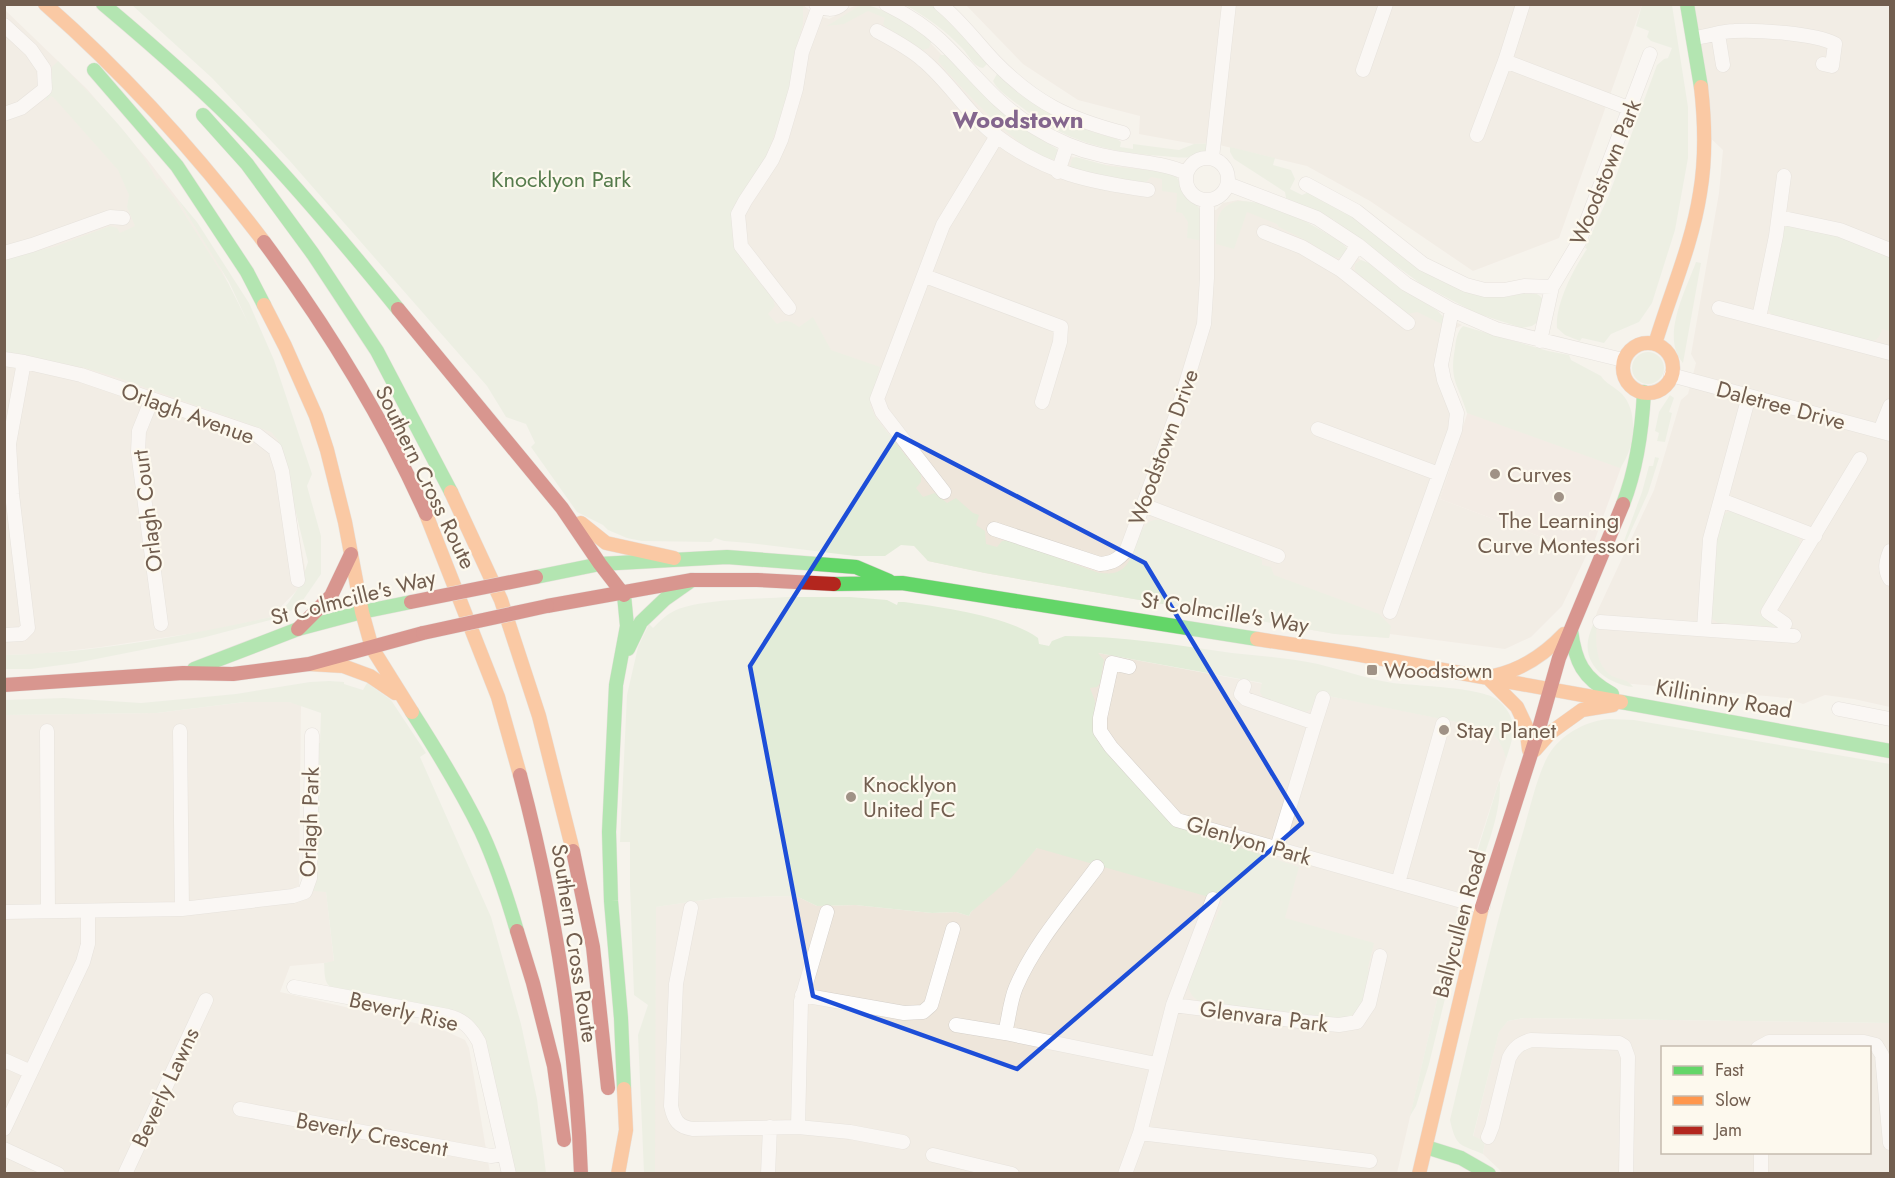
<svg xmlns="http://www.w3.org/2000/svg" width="1895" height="1178" viewBox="0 0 1895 1178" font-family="Jost,sans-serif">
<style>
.residential{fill:#eee6db;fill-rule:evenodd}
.commercial{fill:#f0e4db}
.green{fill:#e2ecd8}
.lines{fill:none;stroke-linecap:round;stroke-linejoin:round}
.street-casing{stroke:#d5d0ca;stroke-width:15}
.fast-casing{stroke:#d6d0ca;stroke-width:15}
.slow-casing{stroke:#d6d0ca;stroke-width:15}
.jam-casing{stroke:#d6d0ca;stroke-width:15}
.street{stroke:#fefdfc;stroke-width:14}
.fast{stroke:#63d668;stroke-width:14}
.slow{stroke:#ff974d;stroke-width:14}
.jam{stroke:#b3261e;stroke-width:14}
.jam-bridge-casing{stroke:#d6d0ca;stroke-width:15;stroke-linecap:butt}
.jam-bridge{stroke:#b3261e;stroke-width:14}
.marked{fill:none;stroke:#1d4ed8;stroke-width:4.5;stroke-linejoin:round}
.poi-dot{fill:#a09286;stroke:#fdf9ee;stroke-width:2}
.labels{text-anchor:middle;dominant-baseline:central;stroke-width:4.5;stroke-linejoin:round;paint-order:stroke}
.street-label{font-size:22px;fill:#725e4f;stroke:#fdf9ee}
.park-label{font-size:22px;fill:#557b4b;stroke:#fdf9ee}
.poi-label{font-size:22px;fill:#725e4f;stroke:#fdf9ee;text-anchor:start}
.neighbourhood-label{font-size:24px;font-weight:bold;fill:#84668d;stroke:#fdf9ee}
</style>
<rect width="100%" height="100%" fill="#f6f3ec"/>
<path class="residential" d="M861 4 870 6 925 37 968 83 1007 118 1053 148 1073 157 1100 164 1165 172 1195 207 1206 211 1216 210 1223 203 1238 200 1264 205 1339 243 1391 284 1437 313 1462 325 1455 329 1447 364 1461 432 1440 499 1587 554 1562 606 1531 637 1505 649 1390 634 1389 638 1335 634 985 573 928 561 713 271 803 5 816 15 829 19 852 7Z
M966 5H1642L1559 238 1473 271 1370 201 1307 166 1211 143 1194 144 1139 134 1140 116 1078 100 1023 64Z
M1687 5H1890V707L1854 699 1825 695 1803 704 1787 698 1622 683 1612 678 1597 661 1594 623 1597 612 1654 490 1681 400 1688 394 1696 363 1691 354 1692 349 1719 193 1723 150 1705 133Z
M4 9 87 89 147 159 177 198 218 263 251 329 282 436 307 580 271 617 214 630 101 647 40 654 5 655Z
M1098 653 1371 704 1486 728 1492 731 1505 751 1506 759 1456 914 1449 967 1441 983 1397 1173 655 1174V907L717 898 796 896 817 906 855 905 932 913 956 912 969 916 971 912 1037 848Z
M245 702H289L301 704 299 888 326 891 334 962 290 966 280 992 441 1029 465 1040 469 1048 490 1173H5L4 715 157 713Z
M1524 1018 1890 1023V1173H1503L1483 1154 1485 1141 1473 1137 1499 1031 1508 1021ZM1662 1048H1870V1152H1662Z"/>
<path class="commercial" d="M1469 408 1623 462 1594 542 1587 554 1440 499Z"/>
<path class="green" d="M132 5H803V24L794 56 789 98 763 164 738 199 732 215V232L743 262 773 299 775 306 768 314 777 324C786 319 790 320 799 327L813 317 831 350 880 367 870 405 876 418 921 475V482L916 488 923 497 935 493 947 503 956 498 973 513 979 515 976 525 985 531 986 544 997 547 1002 541 1009 540 1099 573C1103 573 1109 574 1113 573 1144 567 1129 513 1165 520L1257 555 1262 560V565L1271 567 1274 575 1379 614 1391 626 1389 638 1335 634 985 573 928 561 914 546 901 545 885 556H855L749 543 724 541 715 538 711 542 642 541 627 538 608 530 603 525 577 512 531 447 535 443 526 424 506 417 487 386 289 160 212 78Z
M866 5C889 10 911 25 930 40L931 42 929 48 923 50 886 27 883 24 885 18 868 11 844 24 827 26 859 6Z
M905 5H931L954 21 988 63 983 68C974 67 969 56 963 49 946 31 927 17 905 5Z
M1642 5H1672L1688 107V158L1675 230 1652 303 1639 322 1611 334 1604 343 1582 338 1580 341 1565 335 1557 328C1555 304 1574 268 1587 249L1585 248 1609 195 1657 65 1664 59 1668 58 1672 48 1651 41 1647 37 1649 31 1636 26Z
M940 55H947L1002 111 1026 130 1057 149 1059 154 1057 159C1033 168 954 80 938 61Z
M58 61C93 98 134 134 157 180L159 178 175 199 228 283 249 325 229 282 177 198 197 222 249 303 274 360 312 474 307 486 321 536V574L299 606 278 618 202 638 76 663 31 669H5V655C94 653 184 636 271 617L279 614 289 602 300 585 308 562 278 440 271 432 113 376 81 367 5 353V258L54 247 110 226 117 228 120 233 135 226 127 207 129 195 118 170 54 98 51 96 47 101 46 99 52 83V67Z
M997 74H1000C1041 106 1065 126 1117 139L1121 142 1120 147 1133 149V144L1179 150 1194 144 1211 143C1202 163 1180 157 1162 156 1106 152 1064 141 1020 106 1011 99 998 91 993 81Z
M1230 147 1275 158 1273 165 1291 170 1295 179 1290 189 1302 195 1311 191 1484 296C1491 296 1498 297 1505 297 1518 296 1533 286 1543 299L1538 322 1532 326 1522 328 1476 313 1421 284 1334 220 1286 198 1285 192 1234 159 1230 152Z
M1076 157 1109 166 1165 172 1176 176 1185 192 1200 209 1202 215 1203 241 1187 238 1188 222 1182 213 1176 212 1177 193 1162 191V179L1151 177 1145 183 1125 182 1074 171 1070 167 1072 159Z
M1238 201C1273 200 1311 224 1341 242L1347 248 1348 251 1343 258 1332 257 1309 242 1279 227 1277 224 1247 212 1234 249 1216 244C1217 224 1214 207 1238 201Z
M1789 225 1821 230 1890 255V331L1882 329C1879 338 1877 342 1867 341L1771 314 1767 307 1781 229Z
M1361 260 1369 263 1393 283 1438 311 1444 318 1446 326 1417 312 1408 314 1355 271V264Z
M1696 262 1701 263 1683 363C1660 337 1686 290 1696 262Z
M1463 326 1548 351 1569 355 1571 360 1601 376C1605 383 1615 387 1622 394 1639 412 1635 449 1620 468L1467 413C1458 384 1449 380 1455 348 1456 340 1457 332 1463 326Z
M1632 368a16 16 0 1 1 32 0a16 16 0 1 1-32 0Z
M1670 395 1674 398 1669 412 1672 413 1665 442 1657 441 1659 433 1655 431 1659 412Z
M1655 457 1659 458 1648 493 1626 542 1624 541 1642 492 1649 466H1653Z
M1731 511 1784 529 1799 539 1800 546 1759 613 1779 627 1718 623 1709 617 1711 567 1721 519 1726 513Z
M788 597H850L887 600 897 605 898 602H904C940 607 1009 616 1038 638L1039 644 1049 646 1052 641 1065 636C1120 636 1177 645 1232 653 1261 656 1290 658 1318 664 1343 670 1367 679 1393 683 1415 686 1485 687 1499 701 1519 719 1514 736 1506 759 1504 748 1496 734 1486 728L1318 694 1312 709 1305 712 1264 699 1260 692 1262 683 1098 653 1104 660 1100 683 1097 687 1090 688 1095 701 1094 720 1179 828 1299 867 1285 918 1374 943 1368 968 1370 974 1363 1007 1351 1016 1342 1018 1312 1016 1201 1002C1192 998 1189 992 1188 983L1223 901 1037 848 1011 878 971 912 969 916 956 912 932 913 855 905 817 906 796 896 717 898 656 907 655 1173H644L638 1035 648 1005 634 995 630 886V842H620L627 695 638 647 649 624 653 628C660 621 667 614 676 610 701 599 759 599 788 597Z
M1598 613C1596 633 1592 663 1612 676 1620 680 1628 679 1633 687 1608 684 1581 665 1589 636 1591 628 1595 621 1598 613Z
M329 681 344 682V684L363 690 367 683 391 700 426 753 420 757 491 917 521 1024 537 1099 546 1173H515L483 1039C477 1023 468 1016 453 1010L334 989C323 984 325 974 324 963L334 961 326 892 314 891 317 743H320L321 713 289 702H245L157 713 5 715 4 700 64 698 141 703 236 694 310 682Z
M1610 719 1634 720 1890 764V1023L1524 1018 1508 1021 1499 1032 1473 1136 1485 1141 1483 1154C1459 1144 1456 1147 1450 1120 1473 1024 1494 927 1523 832 1530 809 1538 770 1551 751 1564 733 1588 720 1610 719Z
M1499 781 1500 782C1501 816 1485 851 1475 883L1466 888Z
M1456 914 1462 917 1461 924 1463 925 1429 1064 1416 1106 1410 1116 1441 983 1449 967Z"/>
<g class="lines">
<defs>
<path id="street" d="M816 4C824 10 834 11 842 4
M886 4C906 14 924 25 940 40 971 69 996 105 1034 127 1055 140 1077 150 1101 155 1130 162 1159 161 1186 173
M940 4C961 21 977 43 995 62 1035 103 1069 119 1123 133
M4 25 31 50 44 69 45 89 21 108 4 114
M877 31C892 39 911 49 924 61 951 84 969 116 998 137 1046 173 1090 182 1148 190
M1718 34 1723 65
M1693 38C1707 37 1721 31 1734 31 1759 30 1814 33 1835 44L1832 66 1823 64
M1505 61 1631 109
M1363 70 1386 4
M1477 135 1505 61 1523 4
M1186 179a21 21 0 1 1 42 0a21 21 0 1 1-42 0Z
M1212 158 1229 4
M1058 172 1067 145
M1228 184 1317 218 1358 245 1406 284 1452 310 1496 329 1623 360
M1306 184 1356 211 1423 264 1466 285 1485 290H1504L1524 286 1552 287
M1779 217 1840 230 1890 250
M1264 232 1302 247 1341 270 1408 323
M4 253 32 245 110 217 123 218
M1341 270 1358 245
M925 276 1061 327 1060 342 1042 402
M789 308 741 246 738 214 745 201 772 160 781 140 796 89 802 52 819 6
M1719 308 1890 353
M1759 318 1776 236 1784 176
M1540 341 1552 287 1579 242 1650 54
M4 359 24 362 81 375 257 435 275 449 282 471 298 580
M1671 375 1890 434
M152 399 139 431 138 452 161 624
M1318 429 1439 474
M1880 431 1890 406
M944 492 882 412 877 399 943 225 997 136
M1721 500 1815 536
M1143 505 1278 556
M994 529 1100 564C1113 563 1119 559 1127 549L1177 413 1204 324 1207 278V201
M1890 551C1886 561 1884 570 1890 579
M1390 612 1455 430 1457 413 1444 380 1441 365 1452 310
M1600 622 1794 636
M1785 624 1768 612 1860 459
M1704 628 1710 539 1749 396
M4 635 22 634 28 628 12 494 9 444 24 362
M1129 667 1112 663 1100 718V731L1111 747 1177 820 1483 907
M1244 686 1241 694 1246 699 1315 723 1277 848
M1839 709 1890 719
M1315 723 1323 698
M47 731 48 911
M180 731 182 909
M1398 883 1443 724
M691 908 676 984 671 1106C674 1120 678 1127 693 1129L798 1127 850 1132 903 1142
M4 912 182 909 293 896 305 892 310 878 312 735
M294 987 448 1016C464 1020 471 1028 479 1042L509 1174
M802 995 904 1013 923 1012 931 1005 953 929
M1173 1005 1307 1022 1339 1025 1357 1022 1369 1004 1380 956
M956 1025 1005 1033 1156 1064
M1005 1033C1009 1018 1010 1001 1016 987 1035 943 1068 906 1097 867
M1758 1048 1769 1042H1864L1876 1045 1882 1055 1890 1143
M4 1060 31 1072
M240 1109 491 1156 504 1154
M798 1127 801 1001 827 912
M4 1129 83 962 88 944V911
M1140 1133 1370 1161
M1488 1137 1492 1127 1509 1058C1514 1048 1519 1044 1531 1040L1619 1043 1624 1046 1628 1057 1626 1174
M4 1149 58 1174
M933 1155 1012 1174
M125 1174 206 1000
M768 1174 770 1127
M1125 1174 1140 1133 1173 1005 1213 899
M1761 1174V1152"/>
<path id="fast" d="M103 4C153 46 203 89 248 136 301 191 350 250 398 309
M1687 4 1701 87
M94 70 177 166 247 272 264 305
M203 115 247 164 313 254 377 351 451 492
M1623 504C1637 468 1642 431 1644 392
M536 577 600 564 727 557 856 567 889 581
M834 584 902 583 1257 639
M1571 630C1575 662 1583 678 1612 694
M628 649 641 622 665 599 692 580
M194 669 298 629 362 612 411 602
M1621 702 1890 751
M412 712C437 751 461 790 481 831 496 863 507 897 517 931
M624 1089 621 1018 611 901 609 832 616 685 627 626 624 595
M1426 1147 1461 1158 1489 1174"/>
<path id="slow" d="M45 4C127 76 198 155 264 242
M264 305 285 346 316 416 327 450 345 522 362 612 372 648 412 712
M1623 368a25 25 0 1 1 50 0a25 25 0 1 1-50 0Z
M1655 344C1670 294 1692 245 1700 193 1706 158 1705 122 1701 87
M451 492 501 600 539 716 573 851
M426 514 498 697 520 775
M581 523 606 543 674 558
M1257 639 1355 654 1621 702
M309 664 343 666 370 676 395 693
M1493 676C1522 670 1544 655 1564 634
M1487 677 1517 707 1526 726 1529 750
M1535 750 1550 733 1582 710 1613 705
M618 1174 626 1130 624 1089
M1419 1174 1482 907"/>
<path id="jam" d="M264 242C327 327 383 418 426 514
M398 309 562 508 600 564 624 595
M547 606 692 580H757L834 584
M298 629 331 596 351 554
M4 685 183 673 233 674 309 664 423 633
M520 775C555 907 576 1038 581 1174
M573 851 593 947 608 1088
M1482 907 1538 732 1559 658 1623 504
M517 931 533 983 554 1066 564 1140"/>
</defs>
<use href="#street" class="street-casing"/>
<use href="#fast" class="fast-casing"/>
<use href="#slow" class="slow-casing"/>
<use href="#jam" class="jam-casing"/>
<use href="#street" class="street"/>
<use href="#fast" class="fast"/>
<use href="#slow" class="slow"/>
<use href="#jam" class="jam"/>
<defs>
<path id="jam-bridge" d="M411 602 536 577
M423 633 547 606"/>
</defs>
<use href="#jam-bridge" class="jam-bridge-casing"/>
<use href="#jam-bridge" class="jam-bridge"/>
</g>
<path d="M0 0H1895V1178H0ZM897 434 1145 563 1302 823 1017 1069 813 996 750 666Z" fill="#f6f3ec" fill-opacity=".55" fill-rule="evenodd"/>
<path class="marked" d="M897 434 1145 563 1302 823 1017 1069 813 996 750 666Z"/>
<g class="poi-dot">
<circle cx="1495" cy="474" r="6"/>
<circle cx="1559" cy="497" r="6"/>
<rect x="1366" y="664" width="12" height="12" rx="3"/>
<circle cx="1444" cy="730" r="6"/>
<circle cx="851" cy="797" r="6"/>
</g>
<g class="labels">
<g class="street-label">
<text transform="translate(1605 172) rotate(-68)">Woodstown Park</text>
<text transform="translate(1781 405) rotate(15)">Daletree Drive</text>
<text transform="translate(188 413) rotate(20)">Orlagh Avenue</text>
<text transform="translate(1163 447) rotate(-70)">Woodstown Drive</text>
<text transform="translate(426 477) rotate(64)">Southern Cross Route</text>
<text transform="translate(147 511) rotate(-97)">Orlagh Court</text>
<text transform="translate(353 597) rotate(-14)">St Colmcille's Way</text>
<text transform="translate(1225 612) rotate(9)">St Colmcille's Way</text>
<text transform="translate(1724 698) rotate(10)">Killininny Road</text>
<text transform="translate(309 822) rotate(-88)">Orlagh Park</text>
<text transform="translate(1249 840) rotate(16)">Glenlyon Park</text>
<text transform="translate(1459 924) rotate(-75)">Ballycullen Road</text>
<text transform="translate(575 943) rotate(81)">Southern Cross Route</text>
<text transform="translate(404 1011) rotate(13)">Beverly Rise</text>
<text transform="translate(1264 1016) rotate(7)">Glenvara Park</text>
<text transform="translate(165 1087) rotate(-65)">Beverly Lawns</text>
<text transform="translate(372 1134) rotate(11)">Beverly Crescent</text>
</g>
<g class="park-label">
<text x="561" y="179">Knocklyon Park</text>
</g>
<g class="poi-label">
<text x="1507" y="474">Curves</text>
<text x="1559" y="520" text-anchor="middle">The Learning<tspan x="1559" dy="25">Curve Montessori</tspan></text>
<text x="1384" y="670">Woodstown</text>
<text x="1456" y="730">Stay Planet</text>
<text x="863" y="784">Knocklyon<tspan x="863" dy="25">United FC</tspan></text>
</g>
<g class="neighbourhood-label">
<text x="1018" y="119">Woodstown</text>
</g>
</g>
<rect width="1895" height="1178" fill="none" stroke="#725e4f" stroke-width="12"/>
<rect x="1661" y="1046" width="210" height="108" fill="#fdf9ee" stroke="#c5bbae" stroke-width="1.5"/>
<rect x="1673" y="1066" width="30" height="9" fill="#63d668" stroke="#c5bbae" stroke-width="1.5"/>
<text x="1715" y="1076" font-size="18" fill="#725e4f">Fast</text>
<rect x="1673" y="1096" width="30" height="9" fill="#ff974d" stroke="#c5bbae" stroke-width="1.5"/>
<text x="1715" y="1106" font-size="18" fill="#725e4f">Slow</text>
<rect x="1673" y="1126" width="30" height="9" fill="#b3261e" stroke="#c5bbae" stroke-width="1.5"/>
<text x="1715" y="1136" font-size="18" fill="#725e4f">Jam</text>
</svg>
